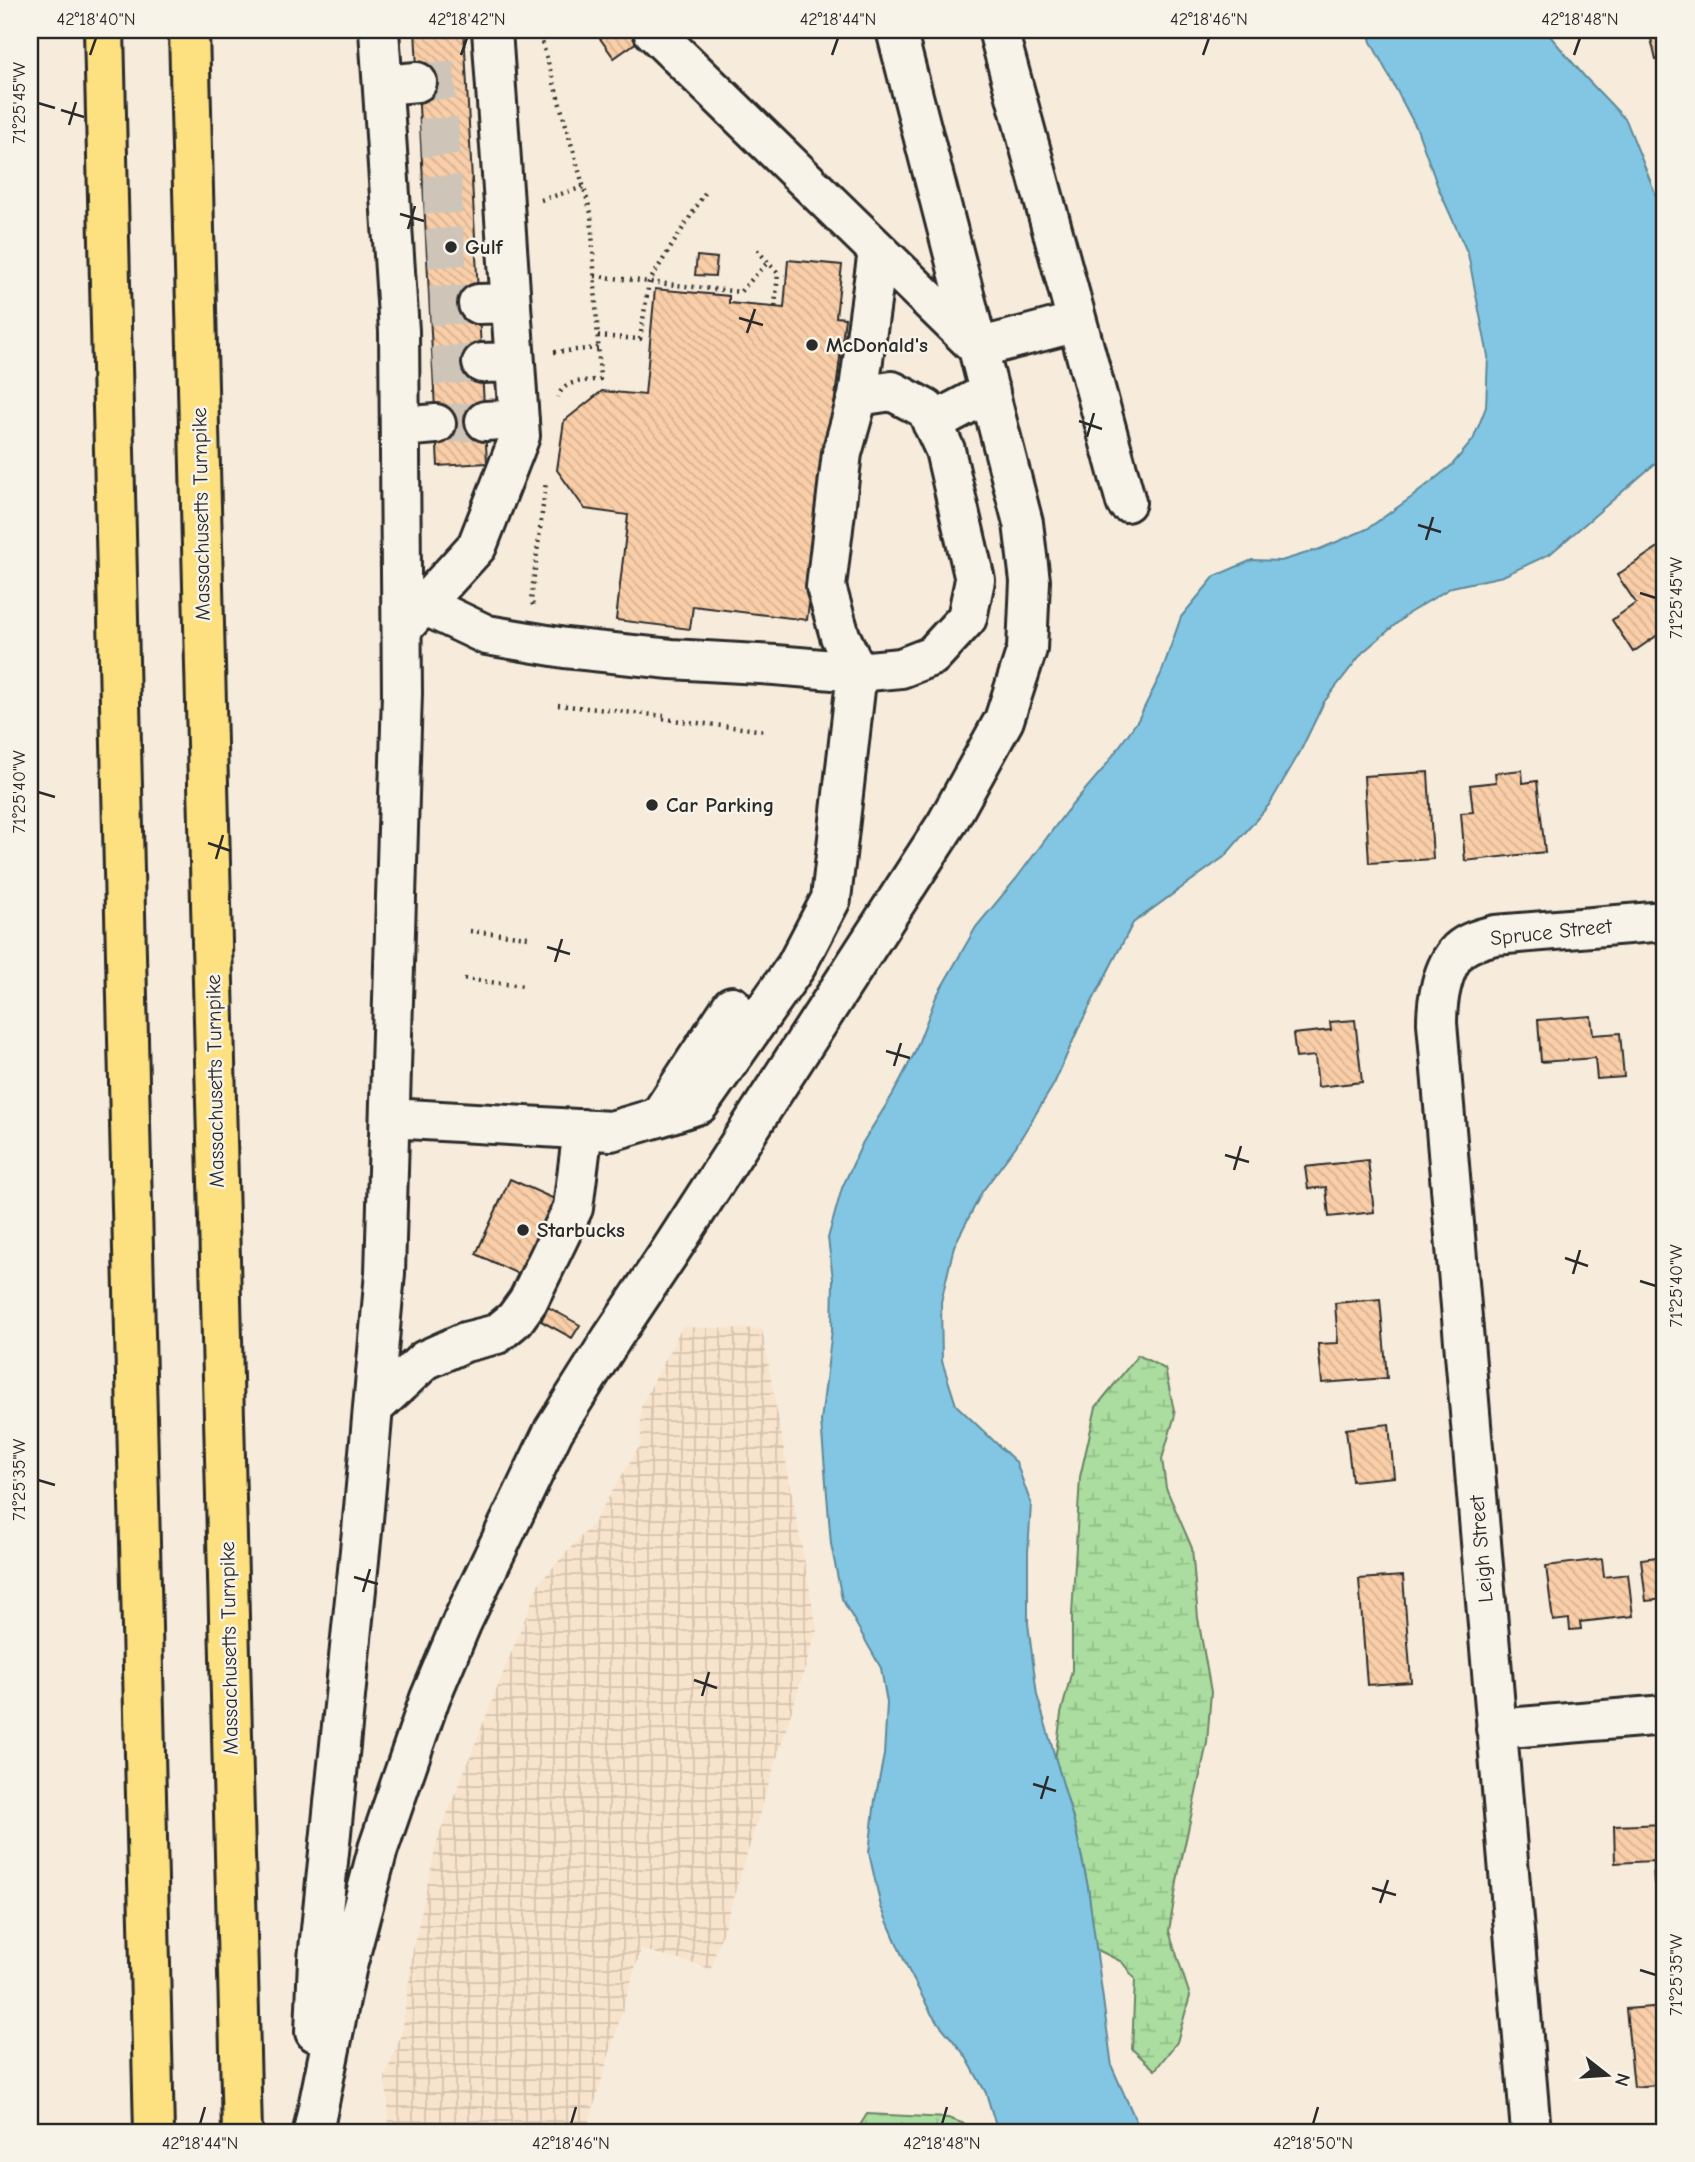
<svg xmlns="http://www.w3.org/2000/svg" width="1695" height="2162" viewBox="0 0 1695 2162" font-family="'Comic Neue',sans-serif">
<style>
.industrial{fill:url(#industrial-grid)}
.wetland{fill:url(#wetland-marsh);stroke:#6a8465;stroke-width:2}
.water{fill:#82c6e3;stroke:#5f8899;stroke-width:2}
.building{fill:url(#building-back-hatch);stroke:#2b2b2b;stroke-width:2}
.lines{fill:none;stroke-linecap:round;stroke-linejoin:round}
.minor-tunnel{stroke:#cec5b8;stroke-width:38;stroke-dasharray:38 19;stroke-linecap:butt}
.minor-casing{stroke:#2b2b2b;stroke-width:44}
.highway-casing{stroke:#2b2b2b;stroke-width:44}
.path{stroke:#2b2b2b;stroke-width:4.5;stroke-dasharray:2 5;stroke-linecap:butt}
.minor{stroke:#f7f3e8;stroke-width:38}
.highway{stroke:#fde080;stroke-width:38}
.ticks{fill:none;stroke:#2b2b2b;stroke-width:2.5}
.poi-dot{fill:#2b2b2b;stroke:#f7f3e8;stroke-width:2.5}
.labels{text-anchor:middle;dominant-baseline:central;stroke-width:5;stroke-linejoin:round;paint-order:stroke}
.poi-label{font-size:21px;font-weight:bold;fill:#2b2b2b;stroke:#f7f3e8;text-anchor:start}
.street-label{font-size:21px;fill:#2b2b2b;stroke:#f7f3e8}
.neatline{fill:none;stroke:#2b2b2b;stroke-width:2.5}
.ticks-label{font-size:18px;text-anchor:middle;fill:#2b2b2b}
</style>
<defs>
<pattern id="industrial-grid" width="8" height="8" patternUnits="userSpaceOnUse" patternTransform="scale(1.75)"><rect width="8" height="8" fill="#f8e3cc"/><path d="M0 4h8M4 0v8" fill="none" stroke="#d5c3af"/></pattern>
<pattern id="wetland-marsh" width="20" height="14" patternUnits="userSpaceOnUse" patternTransform="scale(1.75)"><rect width="20" height="14" fill="#aadd9f"/><path d="M1 5h8M5 5V1M11 12h8M15 12V8" fill="none" stroke="#92be89"/></pattern>
<pattern id="building-back-hatch" width="6" height="6" patternUnits="userSpaceOnUse" patternTransform="scale(1.75)"><rect width="6" height="6" fill="#f9cea8"/><path d="M-1 5l2 2M0 0l6 6M5-1l2 2" fill="none" stroke="#d6b191"/></pattern>
</defs>
<rect width="100%" height="100%" fill="#f7ecdb"/>
<filter id="ink" filterUnits="userSpaceOnUse"><feTurbulence type="fractalNoise" baseFrequency=".0143" numOctaves="2"/><feDisplacementMap in="SourceGraphic" scale="14" xChannelSelector="R" yChannelSelector="G"/><feConvolveMatrix kernelMatrix="1 2 1 2 8 2 1 2 1" color-interpolation-filters="sRGB"/></filter>
<g filter="url(#ink)">
<path class="industrial" d="M682 1327 762 1329 817 1630 711 1969 641 1949 586 2132 540 2123 537 2132H388L389 2114 385 2077 402 2032 413 1949 438 1837 539 1583 594 1522 641 1444V1406Z"/>
<path class="wetland" d="M1138 1355 1165 1369 1175 1415 1162 1459 1166 1488 1192 1548 1198 1618 1211 1692 1207 1743 1178 1876 1169 1931 1190 1996 1177 2042 1155 2070 1132 2049 1135 1979 1122 1962 1094 1948 1088 1887 1074 1822 1055 1761 1061 1714 1072 1670V1615L1080 1477 1096 1407Z
M867 2114 948 2118 987 2132H856Z"/>
<path class="water" d="M1368 30H1545L1584 76 1626 120 1665 218V455L1550 554 1503 576 1452 587 1409 613 1363 652 1324 702 1300 752 1269 805 1224 857 1133 923 1079 1027 1054 1084 1016 1146 982 1192 954 1246 941 1302 942 1361 956 1405 1016 1462 1031 1504 1028 1553V1623L1037 1695 1074 1822 1088 1887 1112 2067 1141 2132H998L986 2093 965 2055 932 2015 908 1969 881 1907 869 1853 875 1800 884 1755 887 1703 881 1668 842 1599 831 1544 821 1421 832 1330 833 1279 828 1238 842 1188 863 1142 893 1094 914 1054 936 997 976 927 1016 879 1066 812 1104 768 1138 720 1161 674 1181 617 1215 576 1252 560 1281 561 1320 549 1367 529 1412 497 1452 465 1473 440 1486 407 1488 356 1468 254 1438 187 1417 129 1371 42Z"/>
<path class="building" d="M415 30H464L487 463 438 466Z
M594 30H654L614 58Z
M1649 30H1665V58L1656 60Z
M697 256 717 258 715 276 695 275Z
M788 260 842 265 836 317 845 318 807 620 693 606 690 629 616 620 628 515 585 509 557 470 564 421 602 391 645 395 655 289 729 296V303L784 308Z
M1660 546 1665 554V630L1633 652 1612 620 1636 603 1617 575Z
M1522 770 1523 783 1537 781 1545 852 1465 861 1461 813 1473 812 1470 785 1496 782 1495 773Z
M1428 772 1433 859 1369 863 1364 776Z
M1665 1004V1053L1664 1054 1659 1005Z
M1591 1016 1593 1035 1620 1033 1624 1077 1597 1079 1595 1058 1541 1062 1538 1020Z
M1355 1020 1362 1082 1318 1087 1315 1056 1296 1058 1293 1034 1331 1030 1330 1022Z
M1368 1160 1374 1212 1329 1217 1326 1187 1308 1189 1305 1167Z
M510 1179 570 1206 535 1282 476 1254Z
M1380 1299 1387 1378 1322 1383 1318 1344 1338 1343 1335 1303Z
M548 1307 580 1325 572 1338 541 1321Z
M1389 1424 1394 1477 1352 1481 1346 1429Z
M1665 1556V1599L1646 1601 1641 1559Z
M1602 1559 1604 1577 1628 1574 1633 1616 1580 1622 1581 1629 1570 1630 1569 1619 1553 1621 1546 1566Z
M1403 1576 1411 1682 1367 1685 1359 1579Z
M1665 1824V1882L1654 1883 1653 1861 1615 1863 1614 1826Z
M1665 2006V2084L1634 2087 1626 2009Z
M1665 2127V2132H1625V2130Z"/>
<g class="lines">
<path class="minor-tunnel" d="M417 82 466 79
M421 138 470 135
M424 195 473 194
M427 249 476 245
M430 306 478 304
M433 366 482 363
M436 424 485 421"/>
<defs>
<path id="minor" d="M998 30 1126 502
M653 31 978 348 1077 322
M383 85 417 82
M478 304 511 303
M482 363 515 362
M858 396 878 251
M485 421 519 419
M932 423 990 392
M400 427 436 424
M424 605 487 635 565 648 671 659 775 665 857 672 901 668 932 656 967 618 975 580 945 450 926 409 892 391 858 396 842 453 826 587 840 636 857 672 831 899 796 966 699 1104 659 1117
M407 623 477 546 520 436 492 30
M390 1118 611 1131 659 1117 732 1006
M374 1407 425 1360 465 1342 497 1334 515 1319 528 1301 573 1208 583 1129
M1496 1729 1665 1715
M315 2032 318 1959 362 1531 385 1273 402 693 399 331 379 30
M313 2132 346 1970 378 1849 430 1698 462 1622 554 1430 612 1338 669 1253 947 823 1004 720 1027 649 1030 581 1023 523 896 30
M1531 2132 1437 1023C1437 1000 1442 967 1459 950 1469 941 1483 938 1495 935L1665 921"/>
<path id="highway" d="M104 30 154 2132
M189 30 242 2132"/>
</defs>
<use href="#minor" class="minor-casing"/>
<use href="#highway" class="highway-casing"/>
<path class="path" d="M536 30 541 38 591 213 600 379C584 382 564 379 558 397
M541 200 584 187
M757 250 778 273 775 307
M595 276 740 292 768 262
M598 336 640 339 649 282 705 193
M554 352 598 348
M533 605 531 600 546 482
M558 705 664 716
M663 719 767 731
M470 931 529 937
M464 979 523 986"/>
<use href="#minor" class="minor"/>
<use href="#highway" class="highway"/>
</g>
</g>
<path class="ticks" d="M90 55 96 38M461 55 467 38M832 55 838 38M1203 55 1209 38M1574 55 1580 38M38 103 55 108M61 110 84 117M69 125 76 102M400 214 424 221M408 229 415 206M739 318 763 325M747 333 755 309M1079 421 1102 429M1087 437 1094 413M1418 525 1441 532M1426 540 1433 517M1640 593 1656 598M38 792 55 797M208 843 231 851M216 859 223 835M547 947 570 954M555 962 562 939M886 1051 910 1058M894 1066 901 1043M1225 1155 1249 1162M1234 1170 1241 1146M1565 1258 1588 1266M1573 1274 1580 1250M1640 1281 1656 1286M38 1480 55 1485M354 1577 378 1584M363 1592 370 1569M694 1680 717 1688M702 1696 709 1672M1033 1784 1056 1791M1041 1799 1048 1776M1372 1888 1396 1895M1380 1903 1388 1880M1640 1970 1656 1975M200 2124 205 2107M571 2124 576 2107M942 2124 947 2107M1313 2124 1318 2107"/>
<g class="poi-dot">
<circle cx="451" cy="247" r="7"/>
<circle cx="812" cy="345" r="7"/>
<circle cx="652" cy="805" r="7"/>
<circle cx="523" cy="1230" r="7"/>
</g>
<g class="labels">
<g class="poi-label">
<text x="465" y="247">Gulf</text>
<text x="826" y="345">McDonald's</text>
<text x="666" y="805">Car Parking</text>
<text x="537" y="1230">Starbucks</text>
</g>
<g class="street-label">
<text transform="translate(201 514) rotate(-91)">Massachusetts Turnpike</text>
<text transform="translate(1551 932) rotate(-6)">Spruce Street</text>
<text transform="translate(215 1081) rotate(-91)">Massachusetts Turnpike</text>
<text transform="translate(1481 1549) rotate(-95)">Leigh Street</text>
<text transform="translate(229 1648) rotate(-91)">Massachusetts Turnpike</text>
</g>
</g>
<rect width="1695" height="2162" fill="none" stroke="#f7f3e8" stroke-width="77"/>
<g transform="translate(1607 2075) rotate(107)" stroke="#f7f3e8" stroke-width="5" paint-order="stroke">
<path d="M0-5L12 26L0 18L-12 26Z" fill="#2b2b2b"/>
<text y="-10" font-size="19" font-weight="bold" text-anchor="middle" fill="#2b2b2b">N</text>
</g>
<rect x="38" y="38" width="1618" height="2086" class="neatline"/>
<g class="ticks-label">
<text x="96" y="25">42°18'40"N</text>
<text x="467" y="25">42°18'42"N</text>
<text x="838" y="25">42°18'44"N</text>
<text x="1209" y="25">42°18'46"N</text>
<text x="1580" y="25">42°18'48"N</text>
<text transform="translate(19 103) rotate(-90)" y="6">71°25'45"W</text>
<text transform="translate(1676 598) rotate(-90)" y="6">71°25'45"W</text>
<text transform="translate(19 792) rotate(-90)" y="6">71°25'40"W</text>
<text transform="translate(1676 1286) rotate(-90)" y="6">71°25'40"W</text>
<text transform="translate(19 1480) rotate(-90)" y="6">71°25'35"W</text>
<text transform="translate(1676 1975) rotate(-90)" y="6">71°25'35"W</text>
<text x="200" y="2149">42°18'44"N</text>
<text x="571" y="2149">42°18'46"N</text>
<text x="942" y="2149">42°18'48"N</text>
<text x="1313" y="2149">42°18'50"N</text>
</g>
</svg>
